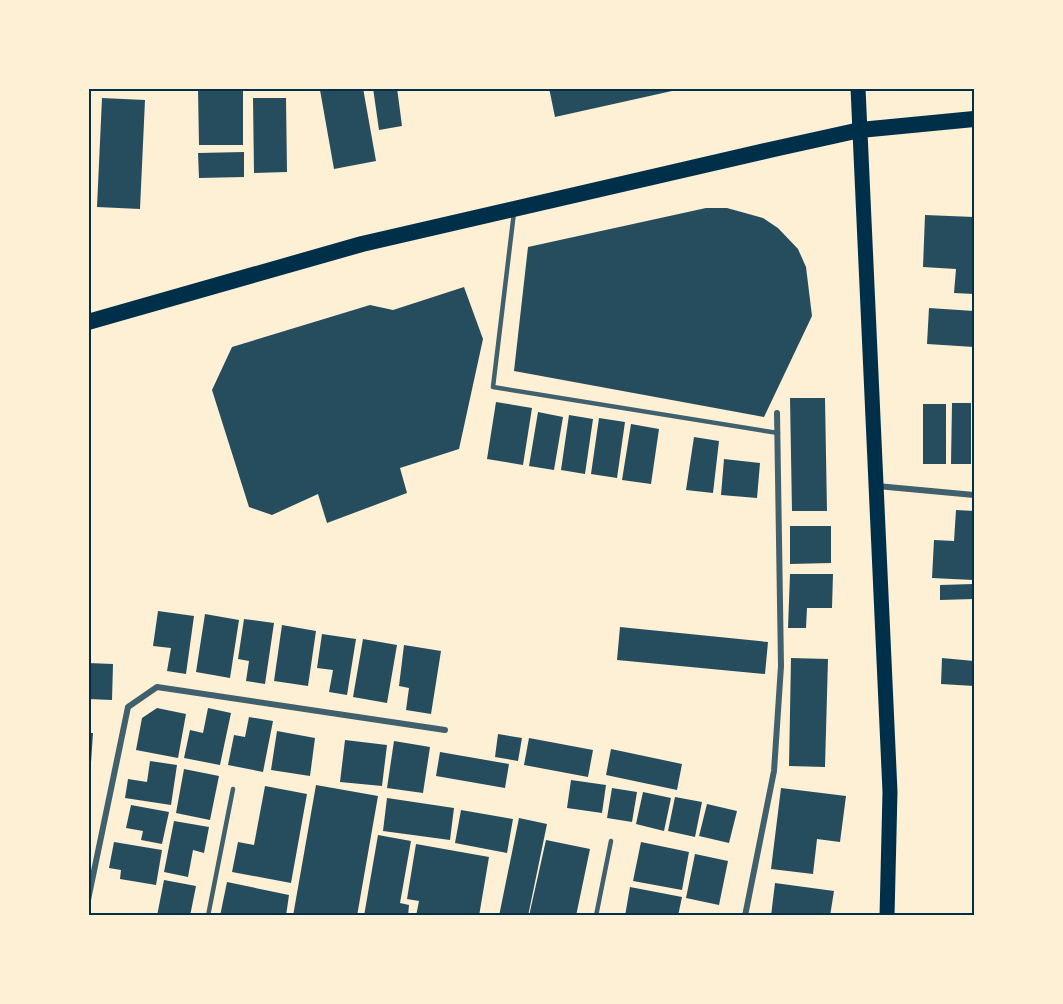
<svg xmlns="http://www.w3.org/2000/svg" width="1063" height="1004" viewBox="0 0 1063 1004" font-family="Roboto,sans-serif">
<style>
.building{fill:#264d5e}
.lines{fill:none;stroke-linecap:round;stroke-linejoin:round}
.service{stroke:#3f606c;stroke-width:4.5}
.minor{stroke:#3f606c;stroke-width:6}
.primary{stroke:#003049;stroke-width:15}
.trunk{stroke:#003049;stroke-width:16}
.neatline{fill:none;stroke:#003049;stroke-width:2}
</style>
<rect width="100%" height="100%" fill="#fdf0d5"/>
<path class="building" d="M331 88H363L376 161 334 169 320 90Z
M373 88H397L402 126 379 130Z
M549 88H681V89L555 117Z
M198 89H243V145H199Z
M102 98 145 100 140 209 97 207Z
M253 98H286L287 172 254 173Z
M244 152V177L199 178 198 153Z
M706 208H727L763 218 778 228 798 249 806 267 812 316 764 417 514 371 528 247Z
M925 215 974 217V294L954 293 956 269 923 267Z
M464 287 483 339 459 449 400 468 407 493 327 523 318 494 272 515 249 507 212 390 232 347 370 305 393 310Z
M929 308 974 311V347L927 344Z
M790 398H825L827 511H792Z
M496 402 532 408 523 465 487 459Z
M952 403H971V464H951Z
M923 404H946V464H923Z
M538 412 563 417 554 470 529 466Z
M569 415 593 419 585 474 561 470Z
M599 418 625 422 617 478 591 474Z
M631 424 659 429 651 484 622 480Z
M694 437 719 441 713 493 686 490Z
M724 459 760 463 757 498 721 495Z
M956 510 974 511 973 580 932 578 934 540 954 541Z
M790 526H831V563L790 564Z
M790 574H833L832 608H807L806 628H788Z
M974 584V599L940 600V585Z
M158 611 194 616 186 674 167 671 171 648 153 646Z
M205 614 239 620 230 678 196 672Z
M244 619 274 623 265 684 246 681 249 661 238 659Z
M282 625 316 631 308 686 274 681Z
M620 627 768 642 765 674 617 660Z
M322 634 356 639 347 695 329 692 333 670 317 668Z
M363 639 397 645 387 703 353 697Z
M404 645 441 651 431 714 406 710 409 688 399 686Z
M791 658 828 659 825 767 789 766Z
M942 658 974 661V686L941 684Z
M88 663 113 664 112 700 88 699Z
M157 708 186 714 178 758 136 750 142 718Z
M208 708 231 713 220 765 184 758 190 730 203 733Z
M249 717 273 721 263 772 228 765 234 735 245 737Z
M277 731 315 738 310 776 271 770Z
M88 733H93L90 778H88Z
M498 734 522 738 518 761 495 757Z
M529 738 593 750 588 777 524 765Z
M345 740 387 745 382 786 340 782Z
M394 741 430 747 423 793 387 788Z
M611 749 682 764 677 790 606 775Z
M440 752 509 764 505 788 436 776Z
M150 761 177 765 171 805 125 798 128 779 147 782Z
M184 769 219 776 210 820 176 813Z
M571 780 606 785 602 813 567 808Z
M316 785 378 796 357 916H293Z
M265 786 307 794 291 883 232 872 238 842 254 845Z
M612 788 637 792 632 822 607 818Z
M781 788 846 796 840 842 817 839 813 874 771 869Z
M643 792 671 798 664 831 636 824Z
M675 797 702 802 695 837 668 831Z
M387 798 454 808 450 840 383 831Z
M707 804 737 811 729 843 699 836Z
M131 805 169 812 162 844 141 840 143 831 126 828Z
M461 810 513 819 507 853 455 843Z
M519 818 547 824 528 916H499Z
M174 821 209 827 204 853 193 850 188 877 164 872Z
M378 835 411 841 400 903 409 905 408 916H364Z
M546 840 590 849 576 916H529Z
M114 842 162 850 156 885 120 879 121 870 109 868Z
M641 842 689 852 682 890 633 881Z
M416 844 489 857 479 916H416L419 901 407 899Z
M695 854 728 861 719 905 686 898Z
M164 880 196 886 190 916H157Z
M227 882 289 895 286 916H220Z
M775 883 834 891 830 916H771Z
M630 887 682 897 678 916H625Z"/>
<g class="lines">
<path class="service" d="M514 212 493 387 778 433
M208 916 233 789
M596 916 611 841"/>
<path class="minor" d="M877 486 974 495
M88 900 128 707 157 687 445 730
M745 916 774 771 781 666 777 413"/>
<path class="primary" d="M858 88 890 792 887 916"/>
<path class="trunk" d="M88 322 362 244 774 149 860 130 974 119"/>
</g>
<rect width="1063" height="1004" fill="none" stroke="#fdf0d5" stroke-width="180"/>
<rect x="90" y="90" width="883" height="824" class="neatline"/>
</svg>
